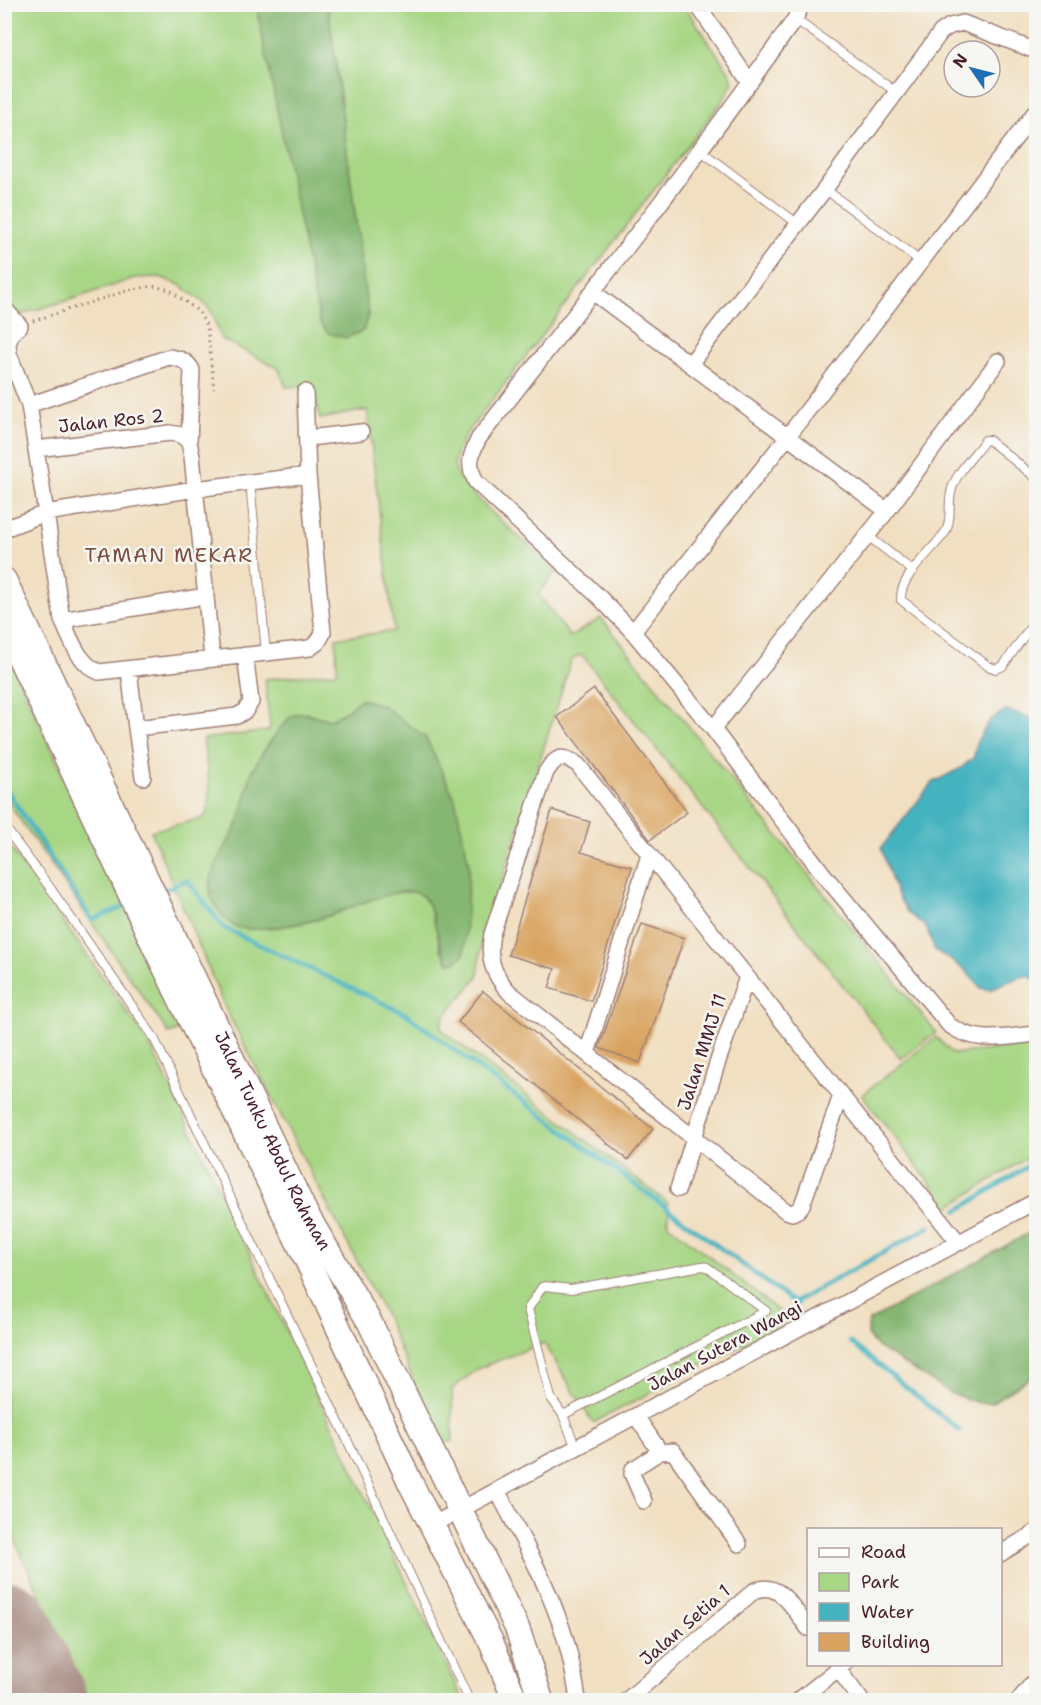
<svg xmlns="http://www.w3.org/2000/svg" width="1041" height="1705" viewBox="0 0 1041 1705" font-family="'Shantell Sans',sans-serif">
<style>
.green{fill:#a7d684;stroke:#787a58;stroke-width:1.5;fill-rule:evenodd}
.forest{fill:#85b772;stroke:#686b4e;stroke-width:1.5}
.water{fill:#44b3bf;stroke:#476975;stroke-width:1.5}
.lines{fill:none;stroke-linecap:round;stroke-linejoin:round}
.stream{stroke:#44b3bf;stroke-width:4.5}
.runway{stroke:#9e7f76;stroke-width:99}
.building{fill:#d9a35f}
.service-casing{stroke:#9e7f76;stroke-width:10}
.minor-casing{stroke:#9e7f76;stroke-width:18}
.primary-casing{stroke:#9e7f76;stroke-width:27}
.path{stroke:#9e7f76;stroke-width:3;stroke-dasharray:1.5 4.5;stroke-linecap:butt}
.service{stroke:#fff;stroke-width:8}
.minor{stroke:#fff;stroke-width:15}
.primary{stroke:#fff;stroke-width:24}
.labels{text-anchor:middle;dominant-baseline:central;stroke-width:5;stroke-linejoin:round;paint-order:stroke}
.street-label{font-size:18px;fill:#4a1f2b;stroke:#f6f6f2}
.neighbourhood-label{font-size:20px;letter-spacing:1.5px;fill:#7c4d3d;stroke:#f6f6f2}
</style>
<rect width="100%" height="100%" fill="#f6f6f2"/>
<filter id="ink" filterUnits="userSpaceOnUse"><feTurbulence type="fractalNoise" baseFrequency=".0167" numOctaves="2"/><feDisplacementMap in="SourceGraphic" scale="12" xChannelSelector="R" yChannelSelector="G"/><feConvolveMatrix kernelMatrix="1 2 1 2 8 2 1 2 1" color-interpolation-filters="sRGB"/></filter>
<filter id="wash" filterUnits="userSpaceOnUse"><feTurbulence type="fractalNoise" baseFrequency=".008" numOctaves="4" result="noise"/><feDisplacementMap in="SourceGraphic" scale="24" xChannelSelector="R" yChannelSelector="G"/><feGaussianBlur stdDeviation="1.35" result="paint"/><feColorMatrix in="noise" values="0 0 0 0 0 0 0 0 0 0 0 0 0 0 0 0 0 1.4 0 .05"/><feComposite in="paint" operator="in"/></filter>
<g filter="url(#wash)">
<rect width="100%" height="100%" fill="#f1dfc1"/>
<path class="green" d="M5 5H259L258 15 368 315 328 5H684L730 73 733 82 724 99 466 434C460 446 453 456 455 469 459 488 538 553 557 570L538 594 570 637 601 618 936 1032 901 1059 583 656H577L571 661 481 948 478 977 443 1018 441 1026 444 1032 668 1203V1224L790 1320 593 1423 544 1343 479 1368 452 1389 453 1441 440 1443 386 1317 225 1008 151 831 204 818C215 802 205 758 203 739L268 731 270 727 265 679 337 672 336 638 394 631 367 410 320 419 314 386 286 387 278 368 221 339 212 313 203 302 180 285 160 277 135 278 79 297 25 313 6 325 5 330ZM361 699 464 927V954L441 951C438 938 432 903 421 895 401 882 349 910 328 916 317 920 304 923 292 925 278 928 264 928 250 929L212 877 240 819 253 768 307 713 329 720 343 713Z
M4 648 183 1028 169 1034 5 798Z
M5 840 148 1041 463 1700H89L5 1519Z
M936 1037 953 1054 1036 1045V1152L949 1207 862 1095Z"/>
<path class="forest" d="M259 5H328L368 315 363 331 346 338 328 333 320 323 258 15Z
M361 699 382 705 426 738 455 799 469 865 464 954 456 962H448C436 943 437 915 424 898 409 878 345 912 325 917 306 923 287 926 267 928 256 929 241 931 231 924 222 917 211 902 210 890 209 867 232 840 240 818 246 802 246 781 255 766 261 754 283 721 294 715 305 710 318 717 329 720L343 713Z
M1036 1229V1376L1031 1377 991 1403H979L952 1394 877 1347 867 1335 869 1321Z"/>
<path class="water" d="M1006 710 1036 719V980L1028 975 999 985 991 990 981 988 964 969 935 950 926 927 908 913 896 893 881 848 932 783 961 768 974 757 977 741 990 720Z"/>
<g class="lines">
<path class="stream" d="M4 786 92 920 126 906
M159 892 187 880 224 928 406 1014 797 1305
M957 1211 1036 1161
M793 1303 929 1227
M850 1342 959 1430"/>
<path class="runway" d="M4 1630 37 1700"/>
</g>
<g id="blocks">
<path class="building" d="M594 689 687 812 650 840 557 717Z
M552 810 590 822 581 852 632 867 591 1001 549 988 555 969 508 955Z
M642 924 684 938 640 1063 599 1048Z
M483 991 653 1129 628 1160 458 1022Z"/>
</g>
</g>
<g filter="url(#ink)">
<use href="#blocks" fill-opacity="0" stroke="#9e7f76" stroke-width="1.5"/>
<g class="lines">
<defs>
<path id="service" d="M795 19 896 92
M700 150 798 224
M825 189 920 261
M1036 478 989 440H985C974 456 954 474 951 493 948 505 952 519 946 531 933 551 899 576 901 600L988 666 996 669 1003 666 1036 619
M250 482 266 653
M868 536 913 571
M4 826 51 889 153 1036 343 1431 469 1700
M563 1415 551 1398 528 1309 542 1287 545 1286 571 1289 702 1266 707 1267 766 1311 563 1415 576 1448"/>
<path id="minor" d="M697 4 750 83
M802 4 795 19C694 162 587 300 479 438 470 456 467 463 476 482L599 597 633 632 713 729 824 875 949 1025C977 1045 1004 1037 1036 1034
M593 292 887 511
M4 308 20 326 12 333 8 344 9 354 29 405 46 513 4 529
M690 364 825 189 941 32 950 26 963 23 1036 51
M305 392 308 475
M29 405 169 357C180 359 187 360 192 370L189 442 192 456 212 658
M308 438 361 432
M36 449 170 433 181 435 189 442
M62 620 46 513 195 489 308 475 323 633 318 642 310 648 99 672C78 663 71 639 62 620L206 596
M633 632 788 436 1036 111
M129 670 136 728 237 716 245 711 251 702 245 655
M136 728 143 777
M713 729 887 511 998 361
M587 1053 649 855
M841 1096 802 1205 798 1210 792 1213 786 1211 509 992C493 974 487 958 492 934L546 772C556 756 563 754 578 765L959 1243
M678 1189 717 1064 747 977
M636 1416 660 1452 673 1451 739 1544
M497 1490C519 1533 543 1575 559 1620 569 1646 574 1673 578 1700
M644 1501 632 1474 633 1469 660 1452
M432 1525 1036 1201
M1000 1554 1036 1532
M838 1669 861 1700
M627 1700 754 1591C780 1579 794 1610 808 1628
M799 1700 844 1664
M1019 1700 1036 1679"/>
<g id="primary">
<path id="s1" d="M4 580 305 1212 370 1323 517 1628 541 1700"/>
<path d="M4 624 155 947 307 1260 411 1484 492 1644 515 1700"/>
</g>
</defs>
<use href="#service" class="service-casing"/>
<use href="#minor" class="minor-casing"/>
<use href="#primary" class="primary-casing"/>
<path class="path" d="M33 321 129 290 153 286 170 290 199 312 207 326 214 389"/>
<use href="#service" class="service"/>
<use href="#minor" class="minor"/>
<use href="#primary" class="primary"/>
</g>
</g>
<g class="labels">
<g class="street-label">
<text transform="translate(111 421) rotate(-6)">Jalan Ros 2</text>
<text transform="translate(702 1052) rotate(-72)">Jalan MMJ 11</text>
<text stroke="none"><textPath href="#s1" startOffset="622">Jalan Tunku Abdul Rahman</textPath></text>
<text transform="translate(725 1346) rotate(-28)">Jalan Sutera Wangi</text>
<text transform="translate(685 1625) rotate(-41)">Jalan Setia 1</text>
</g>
<g class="neighbourhood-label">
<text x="169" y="555">TAMAN MEKAR</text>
</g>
</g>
<rect width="1041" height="1705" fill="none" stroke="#f6f6f2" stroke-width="24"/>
<rect x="807" y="1528" width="195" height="138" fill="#f6f6f2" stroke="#b1a0a2" stroke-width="1.5"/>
<rect x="819" y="1548" width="30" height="9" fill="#ffffff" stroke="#b1a0a2" stroke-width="1.5"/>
<text x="861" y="1558" font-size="18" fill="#4a1f2b">Road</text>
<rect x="819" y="1573" width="30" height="18" fill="#a7d684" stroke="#b1a0a2" stroke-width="1.5"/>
<text x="861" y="1588" font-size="18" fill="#4a1f2b">Park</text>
<rect x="819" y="1603" width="30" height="18" fill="#44b3bf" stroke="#b1a0a2" stroke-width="1.5"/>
<text x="861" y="1618" font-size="18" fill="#4a1f2b">Water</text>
<rect x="819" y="1633" width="30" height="18" fill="#d9a35f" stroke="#b1a0a2" stroke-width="1.5"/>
<text x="861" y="1648" font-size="18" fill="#4a1f2b">Building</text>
<g transform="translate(972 69) rotate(305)"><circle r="28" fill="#f6f6f2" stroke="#b1a0a2" stroke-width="1.5"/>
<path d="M0-4.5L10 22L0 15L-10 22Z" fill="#1f6fb2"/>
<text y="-9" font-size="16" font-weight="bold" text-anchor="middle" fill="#4a1f2b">N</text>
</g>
</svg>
